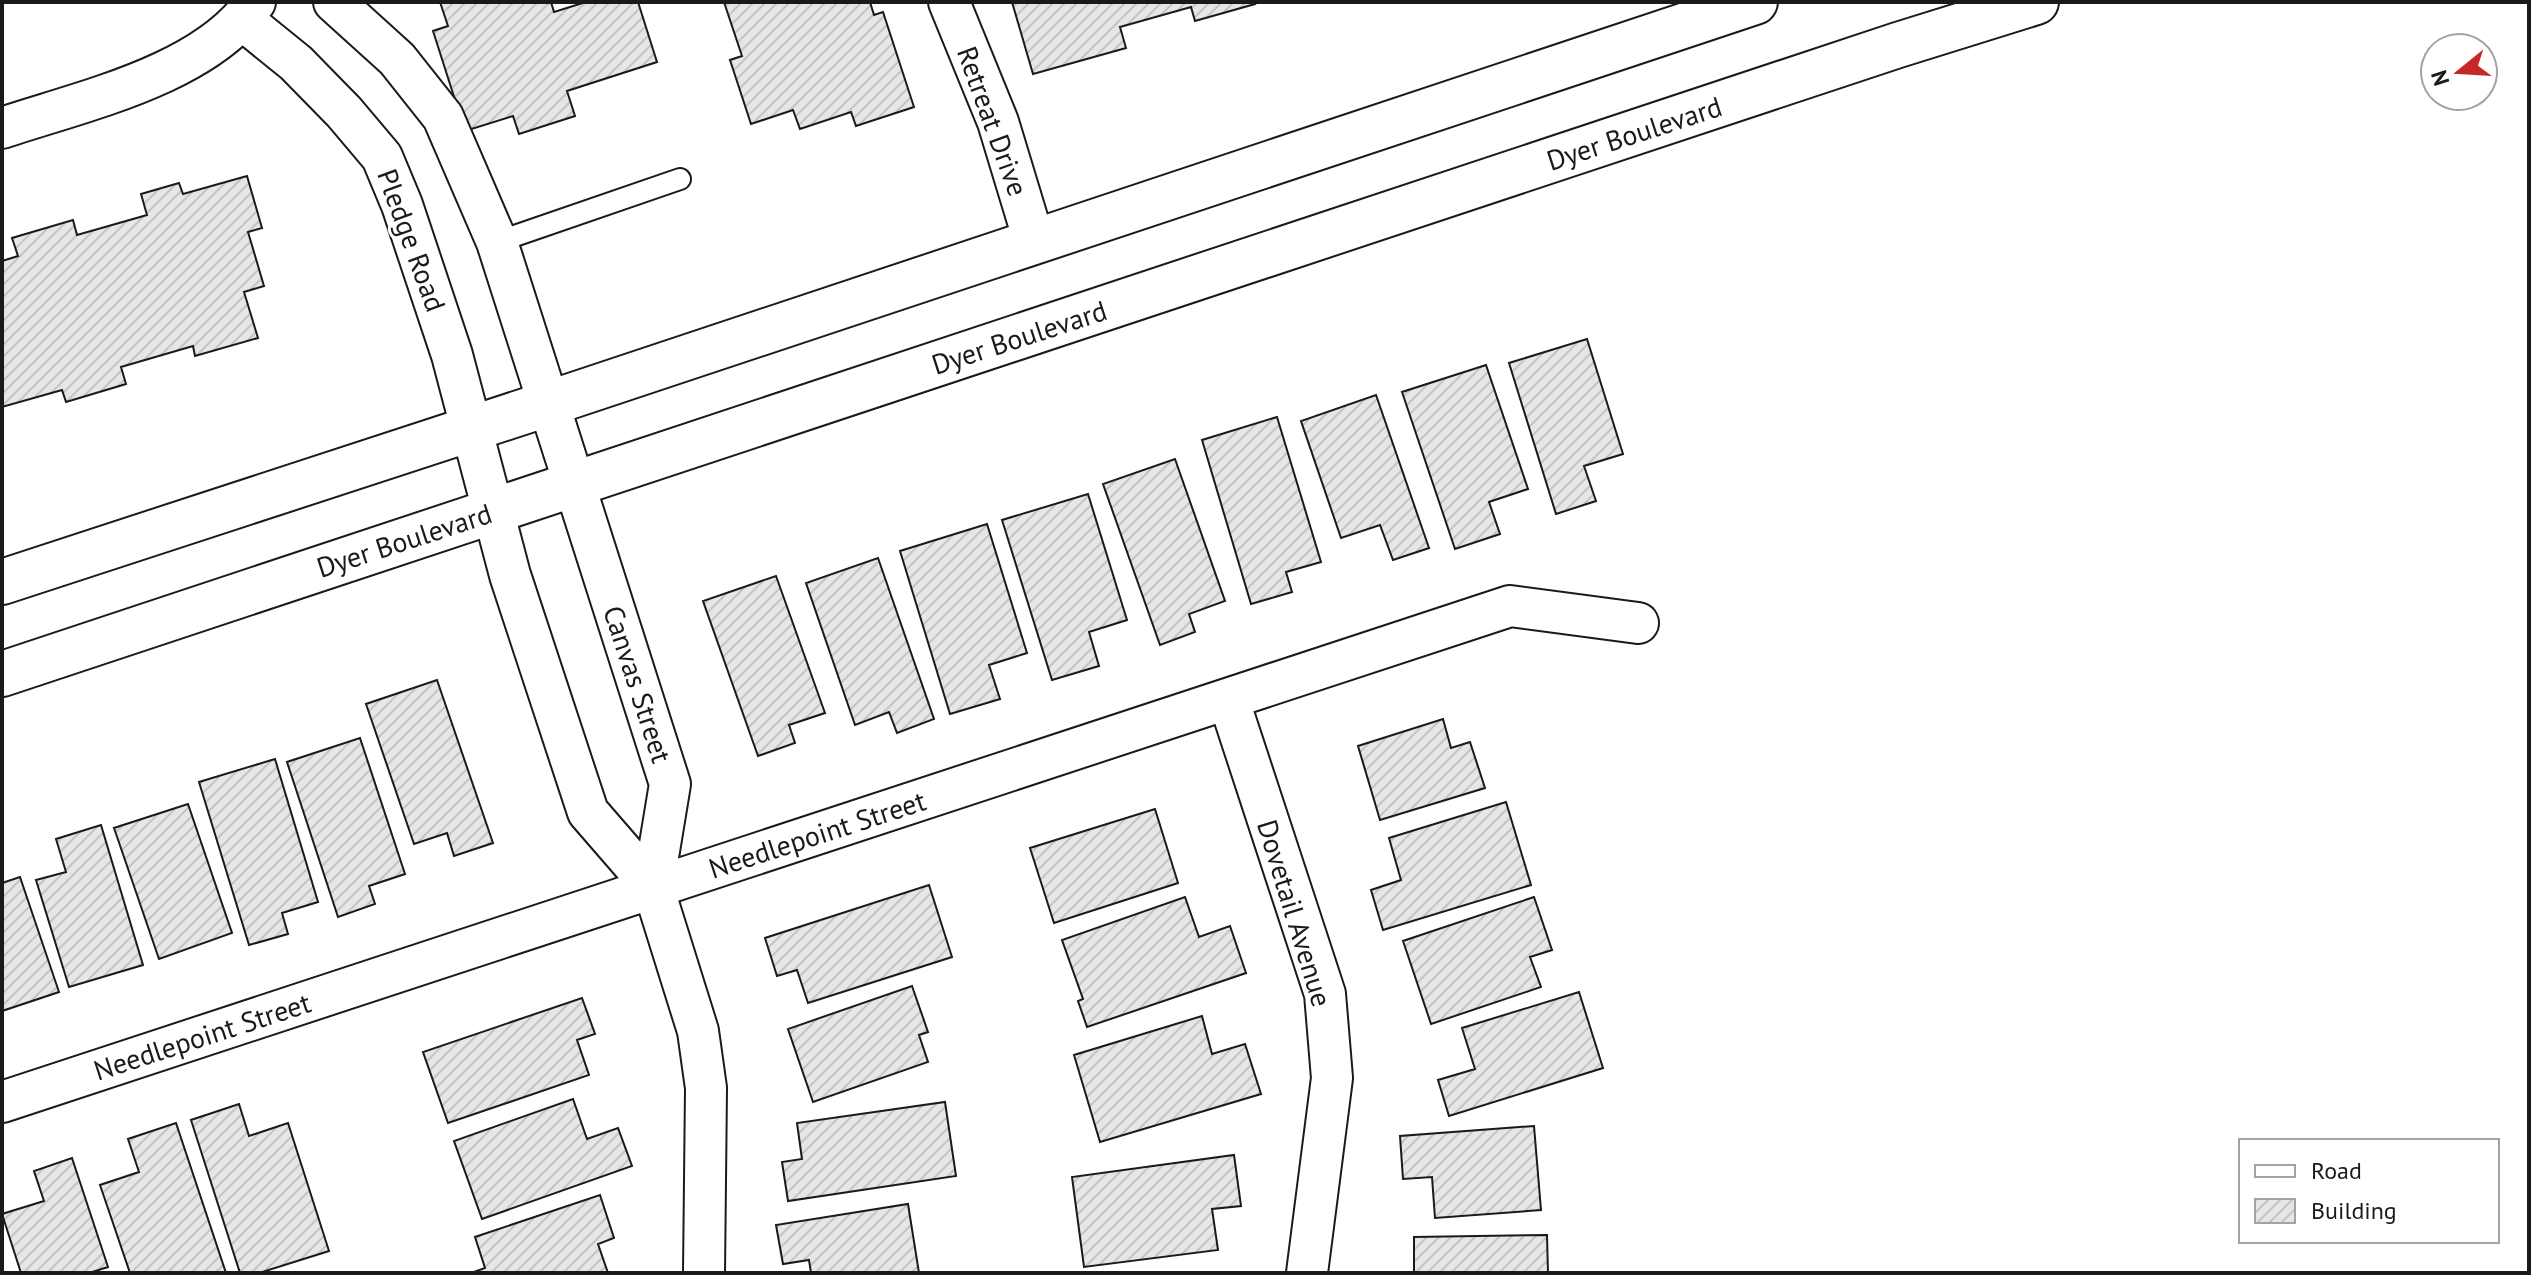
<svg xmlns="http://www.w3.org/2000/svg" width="2531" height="1275" viewBox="0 0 2531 1275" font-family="'PT Sans',sans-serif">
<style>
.building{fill:url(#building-hatch);stroke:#1a1a1a;stroke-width:2}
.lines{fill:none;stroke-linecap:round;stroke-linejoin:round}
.service-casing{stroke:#1a1a1a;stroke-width:24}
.minor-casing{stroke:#1a1a1a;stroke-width:44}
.secondary-casing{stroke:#1a1a1a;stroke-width:48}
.service{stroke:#fff;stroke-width:20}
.minor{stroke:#fff;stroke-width:40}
.secondary{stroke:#fff;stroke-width:44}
.labels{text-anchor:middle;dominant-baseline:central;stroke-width:6;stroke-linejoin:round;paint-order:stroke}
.street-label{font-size:28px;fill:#1a1a1a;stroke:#fff}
</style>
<defs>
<pattern id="building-hatch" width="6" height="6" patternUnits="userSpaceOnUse" patternTransform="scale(2)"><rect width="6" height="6" fill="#e6e6e6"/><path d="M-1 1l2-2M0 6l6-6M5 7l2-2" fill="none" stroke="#c5c5c5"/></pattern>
</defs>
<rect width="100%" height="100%" fill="#fff"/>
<path class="building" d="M440 2H551L554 12 586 2H638L657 62 567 91 575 116 519 134 513 116 465 131 433 31 448 26Z
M724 2H870L874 15 883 12 914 107 856 126 851 112 800 129 793 110 751 124 730 60 742 56Z
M1012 2H1254L1255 4 1195 21 1191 7 1120 27 1126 48 1033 74Z
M247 176 262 228 248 232 264 286 244 292 258 338 195 356 193 346 121 367 126 384 66 402 62 390 2 407V261L18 256 12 238 73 220 77 235 147 215 141 194 179 183 183 194Z
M1587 339 1623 454 1584 466 1596 501 1556 514 1509 363Z
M1486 365 1528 489 1489 502 1500 534 1455 549 1402 392Z
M1376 395 1429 548 1393 560 1380 525 1341 538 1301 421Z
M1277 417 1321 562 1286 572 1292 592 1251 604 1202 440Z
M1175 459 1225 601 1189 614 1195 632 1160 645 1103 484Z
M1088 494 1127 620 1089 632 1099 666 1052 680 1002 520Z
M987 524 1027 653 989 665 1000 699 950 714 900 551Z
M878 558 934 719 897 733 889 712 855 725 806 583Z
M776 576 825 713 789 725 795 743 758 756 703 601Z
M437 680 493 843 454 856 447 833 414 844 366 704Z
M1443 719 1451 748 1470 742 1485 788 1380 820 1358 746Z
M360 738 405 874 369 886 375 904 338 917 287 762Z
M275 759 318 902 282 913 288 934 249 945 199 782Z
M1506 802 1531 885 1383 930 1371 890 1401 880 1389 838Z
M188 804 232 933 159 959 114 828Z
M1155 809 1178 883 1054 923 1030 848Z
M101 825 143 965 69 987 36 880 66 872 56 839Z
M20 877 59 992 2 1011V883Z
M929 885 952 957 808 1003 797 970 777 976 765 938Z
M1185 897 1199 937 1230 926 1246 973 1087 1027 1078 1001 1083 999 1062 940Z
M1534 897 1552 950 1530 957 1541 987 1431 1024 1403 941Z
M912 986 928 1032 919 1035 928 1062 813 1102 788 1029Z
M1579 992 1603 1068 1449 1116 1438 1080 1475 1069 1462 1028Z
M582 998 595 1034 577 1040 589 1075 448 1123 423 1052Z
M1202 1016 1212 1054 1245 1044 1261 1094 1100 1142 1074 1055Z
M573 1099 587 1139 618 1128 632 1166 482 1219 454 1141Z
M945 1102 956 1176 788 1201 782 1162 802 1159 797 1123Z
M239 1104 249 1136 288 1123 329 1251 259 1273H240L191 1120Z
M176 1123 226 1273H130L100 1185 139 1172 128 1139Z
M1534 1126 1541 1210 1435 1218 1432 1177 1403 1179 1400 1136Z
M1234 1155 1241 1206 1212 1209 1218 1250 1084 1267 1072 1177Z
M72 1158 108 1267 89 1273H21L2 1214 44 1201 34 1171Z
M600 1195 614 1238 598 1244 608 1273H471L485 1268 475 1237Z
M908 1204 919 1273H811L809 1260 783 1264 776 1225Z
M1547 1235 1548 1273H1414V1237Z"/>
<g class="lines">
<defs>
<path id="service" d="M497 242 680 179"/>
<path id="minor" d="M334 2 397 59 443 117 497 242 670 784 653 887
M949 2 998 122 1034 241
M243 20 296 63 344 112 382 157 402 205 452 355 510 575 588 812 653 887 698 1031 706 1088 704 1273
M2 128C82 101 205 75 255 2
M1229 701 1325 994 1332 1078 1307 1273
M2 1102 1510 606 1638 623"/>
<path id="secondary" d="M2 582 547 404 1755 2
M2 674 1898 45 2036 2"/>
</defs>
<use href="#service" class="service-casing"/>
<use href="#minor" class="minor-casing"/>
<use href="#secondary" class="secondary-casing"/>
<use href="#service" class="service"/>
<use href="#minor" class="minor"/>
<use href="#secondary" class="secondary"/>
</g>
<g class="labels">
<g class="street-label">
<text transform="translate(993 121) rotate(70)">Retreat Drive</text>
<text transform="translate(1634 133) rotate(-18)">Dyer Boulevard</text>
<text transform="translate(412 240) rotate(70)">Pledge Road</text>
<text transform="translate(1019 337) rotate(-18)">Dyer Boulevard</text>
<text transform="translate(404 540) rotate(-18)">Dyer Boulevard</text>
<text transform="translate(638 684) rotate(72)">Canvas Street</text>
<text transform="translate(817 834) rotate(-18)">Needlepoint Street</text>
<text transform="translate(1295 913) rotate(73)">Dovetail Avenue</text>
<text transform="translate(202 1036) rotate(-18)">Needlepoint Street</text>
</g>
</g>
<rect width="2531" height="1275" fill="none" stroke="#1a1a1a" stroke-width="8"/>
<rect x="2239" y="1139" width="260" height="104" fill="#ffffff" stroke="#a3a3a3" stroke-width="2"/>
<rect x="2255" y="1165" width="40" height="12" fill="#ffffff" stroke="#a3a3a3" stroke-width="2"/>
<text x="2311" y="1179" font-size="24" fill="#1a1a1a">Road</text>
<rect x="2255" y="1199" width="40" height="24" fill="url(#building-hatch)" stroke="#a3a3a3" stroke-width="2"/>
<text x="2311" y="1219" font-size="24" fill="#1a1a1a">Building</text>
<g transform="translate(2459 72) rotate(252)"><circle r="38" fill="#ffffff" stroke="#a3a3a3" stroke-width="2"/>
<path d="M0-6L14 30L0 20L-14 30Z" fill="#c62828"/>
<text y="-12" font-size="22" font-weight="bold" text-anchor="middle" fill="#1a1a1a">N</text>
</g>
</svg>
